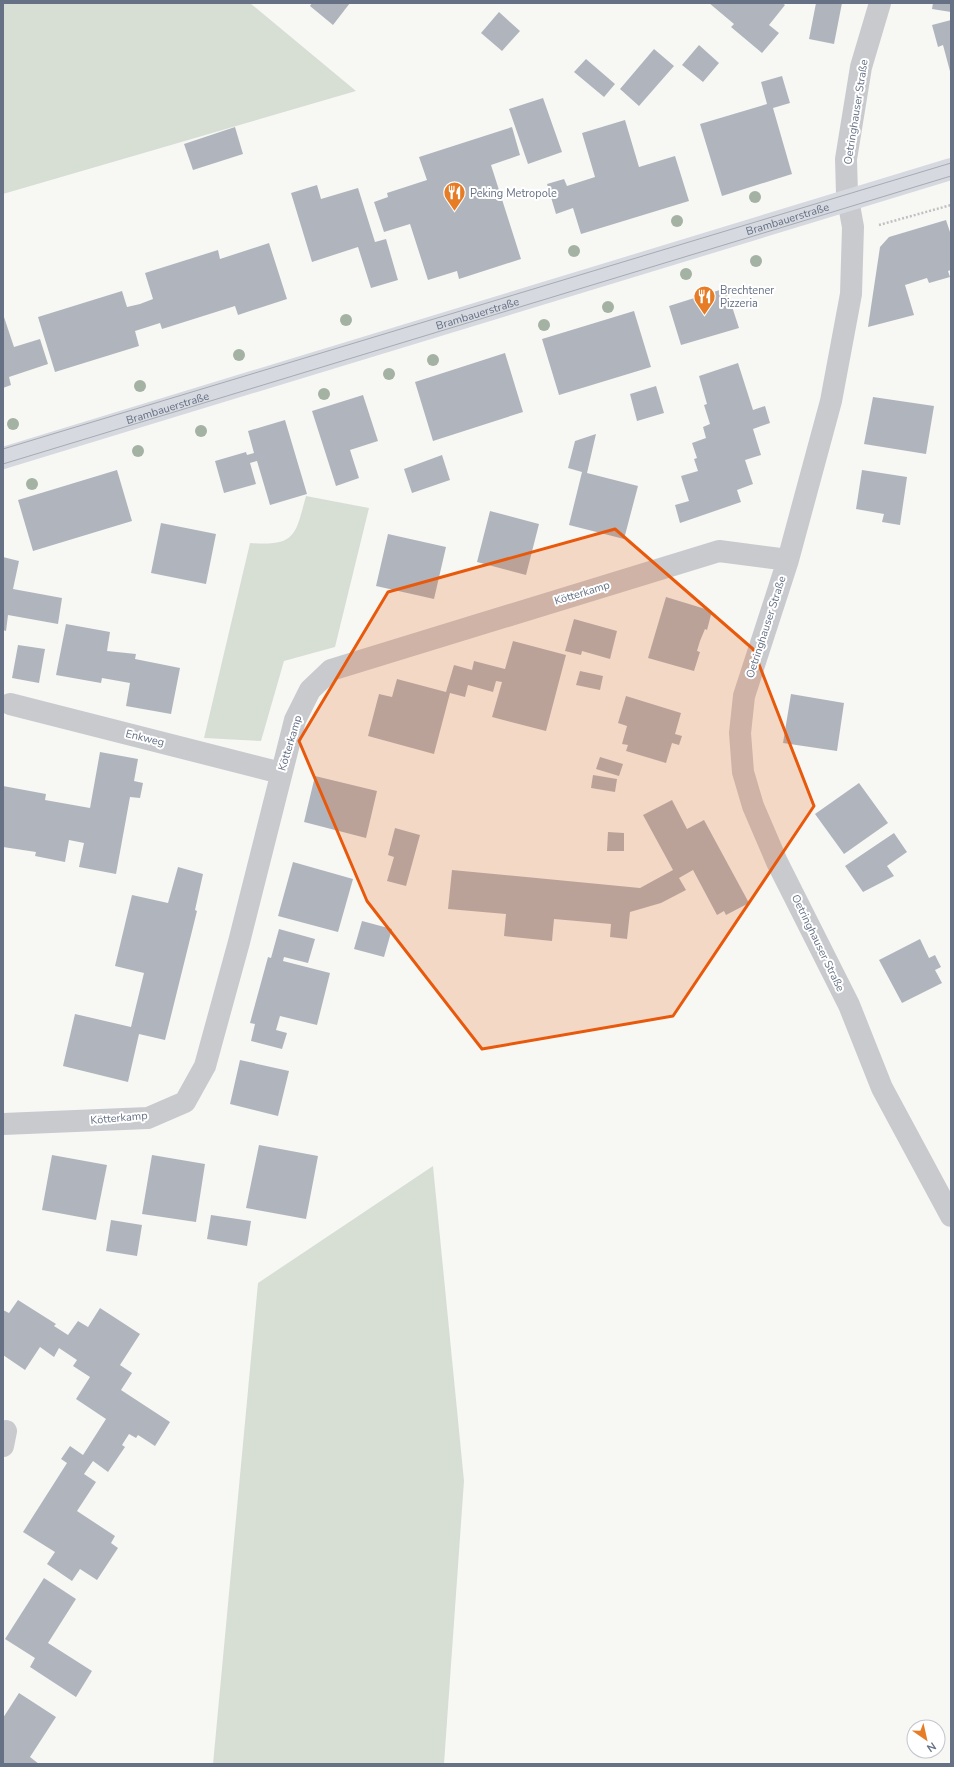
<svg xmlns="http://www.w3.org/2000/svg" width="954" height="1767" viewBox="0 0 954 1767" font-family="'Nunito Sans',sans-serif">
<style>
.green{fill:#d7dfd5}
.building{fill:#b0b5bd}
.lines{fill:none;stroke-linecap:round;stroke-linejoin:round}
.path{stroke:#bfc0c3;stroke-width:2.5;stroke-dasharray:2 2;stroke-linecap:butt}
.minor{stroke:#c8cace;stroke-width:22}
.major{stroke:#d6d9df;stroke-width:22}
.tram{stroke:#a7abb2;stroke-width:1}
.tree{fill:#a4b2a3}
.marked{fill:#e8590c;fill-opacity:0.2;stroke:#e8590c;stroke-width:3;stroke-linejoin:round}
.labels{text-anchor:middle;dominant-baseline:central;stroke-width:4;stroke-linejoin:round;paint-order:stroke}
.street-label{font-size:11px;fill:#667186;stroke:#fff}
.poi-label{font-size:11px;fill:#667186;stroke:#fff;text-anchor:start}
</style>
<rect width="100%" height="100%" fill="#f7f8f4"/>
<path class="green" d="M3 3H250L356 91 3 194Z
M306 496 369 508 335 647 284 661 261 741 204 738 250 543C295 546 295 537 306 496Z
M433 1166 464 1481 444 1764H213L258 1283Z"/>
<path class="building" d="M312 3H350L333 25 310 6Z
M709 3H782L785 5 769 25 779 33 762 53 731 27 734 24Z
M816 3H842L834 44 809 39Z
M933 3H951V12L932 9Z
M499 12 520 31 502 51 481 33Z
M951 20V75L943 45 938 47 932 25Z
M699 45 719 63 703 82 682 65Z
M654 49 674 66 639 106 620 89Z
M586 59 615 84 604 97 574 72Z
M782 76 790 103 773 108 792 174 722 196 700 124 767 104 761 82Z
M543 98 562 152 528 164 509 109Z
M625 120 639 167 675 156 689 201 581 234 573 208 556 214 547 184 564 179 567 186 595 177 582 133Z
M235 127 243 154 193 170 184 144Z
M512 127 520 155 491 165 521 259 459 279 457 271 428 280 410 224 384 232 374 202 388 197 387 193 427 180 419 157Z
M317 185 321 199 358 188 375 242 386 239 398 280 371 288 358 247 312 262 291 193Z
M946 220 951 235V270L948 271 950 277 929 283 927 278 905 285 914 315 868 327 880 247 889 237Z
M269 243 287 299 238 315 235 306 162 329 160 323 135 331 139 346 55 372 38 317 122 291 127 307 140 304 153 299 145 273 218 250 220 259Z
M726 288 739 328 681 345 669 306Z
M634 311 651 367 559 395 542 339Z
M3 314 14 347 40 339 48 364 9 377 11 385 3 388Z
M505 353 523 412 433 441 415 382Z
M738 363 753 410 765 406 770 423 753 429 761 455 745 460 753 484 737 490 741 502 680 523 675 505 689 501 681 476 698 471 694 459 697 458 692 443 706 438 703 427 710 424 704 405 707 404 699 376Z
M656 386 664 413 637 421 630 394Z
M363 395 378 441 350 450 359 478 336 486 312 411Z
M873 397 934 406 926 454 864 444Z
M285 420 307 494 270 505 257 461 250 463 256 484 224 493 215 461 246 452 247 455 254 453 248 431Z
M596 434 587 473 638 486 624 539 569 525 582 472 568 468 575 441Z
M442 455 450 480 412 493 404 469Z
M117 470 132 521 33 551 18 500Z
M862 470 907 477 900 525 882 522 884 514 856 509Z
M490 511 539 524 526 575 477 562Z
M161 523 216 534 206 584 151 573Z
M388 534 446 547 434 599 376 586Z
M3 557 19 561 13 589 62 598 58 624 8 615 6 631 3 630Z
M666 597 712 611 707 630 705 629 700 641 697 651 700 652 694 671 648 658Z
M574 619 617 631 610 659 582 651 581 655 565 651Z
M66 624 110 632 107 651 136 654 135 659 180 668 171 714 126 706 130 683 102 678 101 683 56 675Z
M513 641 566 655 546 731 492 717 502 682 496 681 493 692 468 685 465 697 450 693 434 754 368 736 379 694 392 697 397 679 446 692 454 665 472 670 474 661 505 669Z
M18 645 45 649 39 683 12 678Z
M580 671 603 676 600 690 576 685Z
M791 694 844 703 837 751 783 743Z
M626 696 681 713 675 734 682 736 679 745 672 743 666 763 626 751 628 745 622 744 627 726 618 723Z
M100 752 138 759 134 781 143 783 140 798 130 797 116 874 79 867 84 843 69 840 65 862 35 856 36 852 3 847V786L46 794 45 800 90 808Z
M600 757 623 764 619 776 596 769Z
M593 775 617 779 615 792 591 788Z
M315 776 377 791 366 838 304 822Z
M859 783 888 823 844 854 815 814Z
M672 800 687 829 704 820 749 903 726 915 724 911 717 915 693 870 679 878 686 890 661 903 630 912 627 939 610 937 611 924 554 919 552 941 504 936 506 914 448 909 452 870 640 888 673 870 643 815Z
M395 828 420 835 406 886 387 881 394 857 388 855Z
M608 832 624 833V851H607Z
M894 833 907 852 887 866 894 876 863 892 845 866Z
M293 862 353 879 338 932 278 916Z
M178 867 203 874 195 910 197 911 165 1040 139 1034 128 1082 63 1066 75 1014 131 1027 144 973 115 966 132 895 168 903Z
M362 921 392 929 384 957 354 949Z
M279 929 315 939 308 963 284 957 283 961 330 973 317 1025 280 1016 276 1030 287 1033 282 1049 251 1041 255 1024 250 1023 268 957 271 958Z
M920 939 929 958 935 955 941 967 935 970 942 983 902 1003 879 960Z
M240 1060 289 1071 278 1116 230 1104Z
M259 1145 318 1156 306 1219 246 1208Z
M52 1155 107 1165 96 1220 42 1210Z
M152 1155 205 1164 196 1222 142 1214Z
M211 1215 251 1221 247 1246 207 1239Z
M111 1220 142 1225 137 1256 106 1251Z
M18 1300 56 1324 54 1326 68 1335 78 1321 88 1327 100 1308 140 1334 120 1365 132 1373 121 1390 170 1422 155 1446 138 1435 136 1438 129 1434 122 1445 125 1447 108 1472 93 1461 84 1474 96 1482 77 1511 115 1536 111 1543 118 1548 97 1580 80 1569 72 1581 47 1564 55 1552 23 1532 67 1463 61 1459 70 1446 83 1455 106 1419 76 1399 90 1377 73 1366 77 1360 59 1348 54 1357 40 1347 25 1370 3 1355V1310L9 1313Z
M44 1578 76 1599 48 1643 92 1671 76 1697 30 1667 35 1658 5 1639Z
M19 1693 56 1717 30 1757 39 1764H3V1718Z"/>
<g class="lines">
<path class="path" d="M879 225 951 205"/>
<path class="minor" d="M880 3 861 67 846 159 847 194 853 227 851 294 831 401 788 560 744 696 740 733 743 772 753 806 777 862 849 1005 882 1088 951 1216
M10 704 281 773
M3 1124 148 1118 185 1102 205 1066 239 942 295 720 310 690 331 670 719 551 788 560
M3 1446 6 1431"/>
<path class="major" id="s1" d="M3 458 951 169"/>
<path class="tram" d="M3 449 951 163
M3 464 951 176"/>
</g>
<g class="tree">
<circle cx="755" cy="197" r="6"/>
<circle cx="677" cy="221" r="6"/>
<circle cx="574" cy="251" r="6"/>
<circle cx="756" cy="261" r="6"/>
<circle cx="686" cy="274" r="6"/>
<circle cx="608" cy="307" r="6"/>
<circle cx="346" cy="320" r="6"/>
<circle cx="544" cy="325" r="6"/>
<circle cx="239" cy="355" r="6"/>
<circle cx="433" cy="360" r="6"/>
<circle cx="389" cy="374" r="6"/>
<circle cx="140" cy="386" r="6"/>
<circle cx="324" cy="394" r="6"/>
<circle cx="13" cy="424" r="6"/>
<circle cx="201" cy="431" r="6"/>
<circle cx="138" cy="451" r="6"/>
<circle cx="32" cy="484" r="6"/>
</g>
<path class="marked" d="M615 529 753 649 814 806 673 1016 482 1049 367 901 299 741 388 592Z"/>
<defs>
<symbol id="restaurant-pin" viewBox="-11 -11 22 30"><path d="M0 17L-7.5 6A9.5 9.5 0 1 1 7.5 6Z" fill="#e67c26" stroke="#fff"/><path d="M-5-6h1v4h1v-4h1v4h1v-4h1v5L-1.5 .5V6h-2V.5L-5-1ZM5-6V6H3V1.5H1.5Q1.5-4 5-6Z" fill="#fff"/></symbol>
</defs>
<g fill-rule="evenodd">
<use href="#restaurant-pin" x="442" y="180" width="25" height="34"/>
<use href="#restaurant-pin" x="692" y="284" width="25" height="34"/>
</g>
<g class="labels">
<g class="street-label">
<text transform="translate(856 112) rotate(-81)">Oetringhauser Straße</text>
<text stroke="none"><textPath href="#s1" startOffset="820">Brambauerstraße</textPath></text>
<text stroke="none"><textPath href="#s1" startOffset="496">Brambauerstraße</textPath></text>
<text stroke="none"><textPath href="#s1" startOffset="172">Brambauerstraße</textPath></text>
<text transform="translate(582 593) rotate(-17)">Kötterkamp</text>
<text transform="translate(766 627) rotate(-72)">Oetringhauser Straße</text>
<text transform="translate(145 738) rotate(14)">Enkweg</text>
<text transform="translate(290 743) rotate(-73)">Kötterkamp</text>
<text transform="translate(818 943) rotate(64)">Oetringhauser Straße</text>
<text transform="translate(119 1118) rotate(-5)">Kötterkamp</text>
</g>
<g class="poi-label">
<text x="470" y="193">Peking Metropole</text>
<text x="720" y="290">Brechtener<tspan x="720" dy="13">Pizzeria</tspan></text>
</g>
</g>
<rect width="954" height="1767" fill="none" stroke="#667186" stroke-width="8"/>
<g transform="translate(926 1739) rotate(146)"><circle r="19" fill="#ffffff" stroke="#c2c6cf"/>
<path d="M0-3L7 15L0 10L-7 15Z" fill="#e67c26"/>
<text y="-6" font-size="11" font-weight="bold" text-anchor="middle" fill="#667186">N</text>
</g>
</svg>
